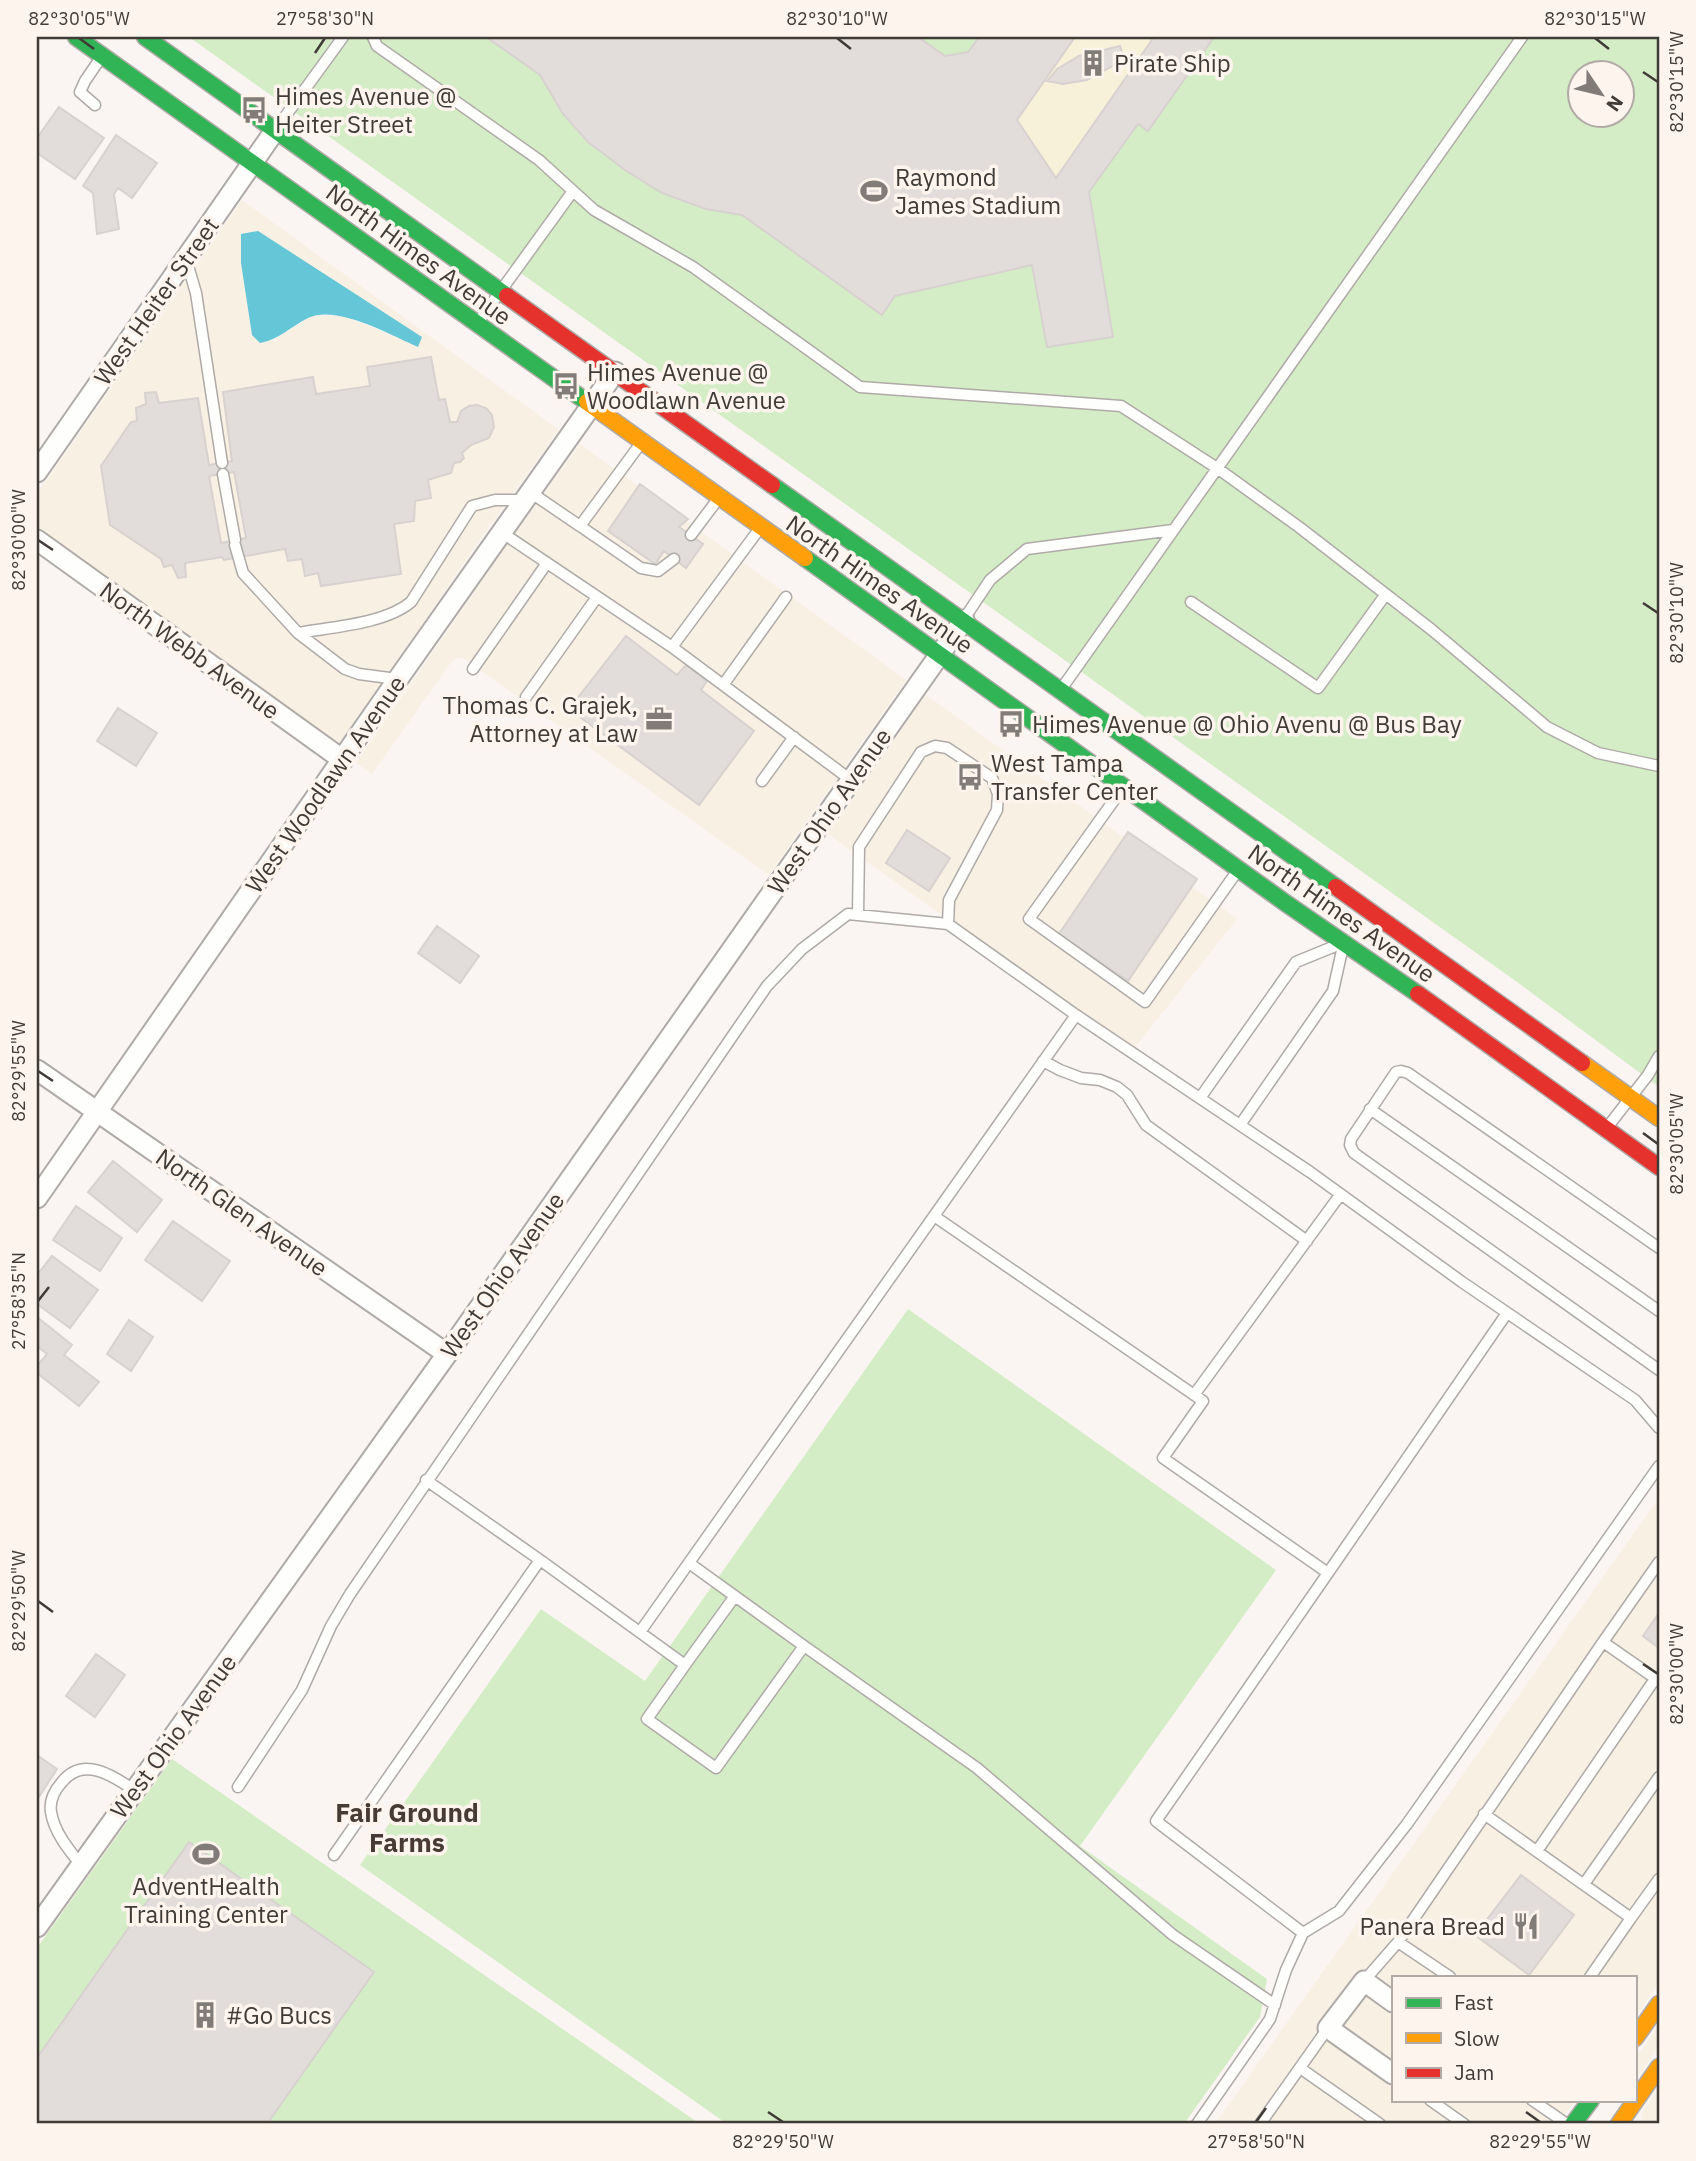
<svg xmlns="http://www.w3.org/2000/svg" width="1696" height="2161" viewBox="0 0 1696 2161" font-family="'IBM Plex Sans',sans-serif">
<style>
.commercial{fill:#f7f0e3;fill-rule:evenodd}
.green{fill:#d5edc6;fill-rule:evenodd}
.sand{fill:#f8f1da}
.water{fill:#64c6d7}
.building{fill:#e2ddda;stroke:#d7d2cf;stroke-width:2;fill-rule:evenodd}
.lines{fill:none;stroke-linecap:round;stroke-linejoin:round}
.lane-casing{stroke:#afaaa7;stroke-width:13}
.street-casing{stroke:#afaaa7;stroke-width:23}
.fast-casing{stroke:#afaaa7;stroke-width:19}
.slow-casing{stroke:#afaaa7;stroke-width:19}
.jam-casing{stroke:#afaaa7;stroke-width:19}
.lane{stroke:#fefefd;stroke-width:10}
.street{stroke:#fefefd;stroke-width:19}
.fast{stroke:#30b455;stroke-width:16}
.slow{stroke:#ff9f0a;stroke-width:16}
.jam{stroke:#e5322d;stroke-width:16}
.ticks{fill:none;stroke:#403b37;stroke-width:2.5}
.labels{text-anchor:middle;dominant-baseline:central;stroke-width:7;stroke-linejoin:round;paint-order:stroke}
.poi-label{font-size:24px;fill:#403b37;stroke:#fdf4ee;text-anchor:start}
.street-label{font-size:24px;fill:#403b37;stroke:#fdf4ee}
.neighbourhood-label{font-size:26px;font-weight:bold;fill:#473b33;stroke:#fdf4ee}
.neatline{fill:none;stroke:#403b37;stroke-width:2.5}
.ticks-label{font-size:18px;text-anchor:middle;fill:#403b37}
</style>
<rect width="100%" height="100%" fill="#faf5f2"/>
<path class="commercial" d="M242 200 559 430 491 524 339 744 37 527V494ZM241 263 422 337 418 346 341 315 312 316 274 340 260 343 252 335Z
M580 444 906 680 769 875 463 658H457L452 661 372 774 356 763 511 539Z
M926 695 1237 919 1132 1051 828 834Z
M1659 1498V1983L1635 2017V1977H1393V2100H1576L1563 2117 1556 2119 1558 2124H1215Z
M1659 2025V2046L1635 2080V2059Z
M1659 2088V2124H1641L1642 2112Z"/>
<path class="green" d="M189 37H1659V1087L1517 982ZM1580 74H1622V116H1580Z
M908 1309 1276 1570 1080 1846 1267 1979 1260 2017 1184 2124H727L360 1865 541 1609 645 1681Z
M172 1759 700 2124H37V1948Z"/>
<path class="sand" d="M1075 37H1154L1056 178 1017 120Z"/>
<path class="water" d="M258 231 422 337 418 347C391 335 336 304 308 318 290 327 280 339 260 343L252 335 241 263V234Z"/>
<path class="building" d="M486 37H918L945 56 968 52 979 37H1075L1017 120 1056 178 1154 37H1214L1148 131 1138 124 1089 192 1113 337 1047 347 1032 265 895 296 882 315 742 215 706 209 662 193 625 170 588 142 563 114 540 75Z
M1120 46 1124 58 1111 67 1087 80 1063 84 1047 81 1057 69 1079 56Z
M59 107 104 138 75 179 37 153V138Z
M116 135 157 163 132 198 118 188 114 194 119 229 97 234 93 193 83 186Z
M431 357 439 400 445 399 450 422H457L461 411 469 406 477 405 486 408 492 415 494 427 489 438 471 445 462 453 464 458 460 462 454 463 451 473 428 480 431 498 415 501 414 521 394 524 401 574 321 586 318 573 305 576 302 559 288 561 285 549 224 560 222 557 185 563 186 577 178 578 172 565 164 567 161 559 110 525 101 466 131 422 137 421 136 408 146 404 145 393 156 392 159 403 198 398 209 465 232 461 223 392 313 377 316 394 370 386 367 367ZM234 472 246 538 221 543 209 476Z
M640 484 688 519 679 527 703 544 686 568 664 551 655 564 608 531Z
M626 636 677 675 686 665 707 681 701 690 754 731 699 805 569 709Z
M118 708 157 733 136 766 97 741Z
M907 830 950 858 929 891 886 863Z
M1128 832 1197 879 1128 981 1059 934Z
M437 926 479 956 460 983 418 953Z
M113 1161 162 1200 137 1232 88 1192Z
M76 1206 122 1238 100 1271 53 1240Z
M173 1221 230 1261 202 1301 145 1260Z
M52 1256 98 1290 70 1328 37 1304V1275Z
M37 1317 72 1345 64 1355 99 1382 79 1406 37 1373V1366L47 1354 37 1346Z
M129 1320 153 1337 131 1371 107 1354Z
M1659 1613V1648L1643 1636Z
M96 1654 125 1675 95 1717 66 1696Z
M37 1755 57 1769 37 1800Z
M189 1842 374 1972 267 2124H37V2058Z
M1521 1875 1574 1915 1529 1975 1475 1935Z"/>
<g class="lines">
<defs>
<path id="lane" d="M373 37 377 46 539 160 594 210 693 267 860 387 1121 406 1217 468 1299 527 1432 630 1547 727 1598 753 1659 766
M95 105 80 92 85 81 102 56
M276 129 343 37
M186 259 196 293 222 463
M479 321 573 191
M223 474 235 540
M530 492 580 526 641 443
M580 526 641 568 658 571 674 559
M501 532 672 647 760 528
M691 535 718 499
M235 545 243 573 298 633 345 669 359 674 397 679
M1191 602 1318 688 1386 594
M964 619 990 580 1027 549 1173 530
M298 633C331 627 385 624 411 602L472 506 495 500H524
M672 647 851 780
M473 669 547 563
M723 685 786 597
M1062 688 1522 37
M526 697 597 597
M762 781 794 737
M1122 789 1029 919 1145 1002 1238 870
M858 915 859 847 921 752 935 746 947 748 992 778 998 794 997 810 949 900 948 924
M1043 1061 1060 1070 1081 1078 1100 1080 1117 1087 1127 1095 1146 1125 1307 1241
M1200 1098 1296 962 1340 944
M1370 1109 1659 1311
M1240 1125 1333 991 1343 946
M1606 1129 1648 1075 1659 1056
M934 1216 1203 1401 1163 1458 1328 1573 1156 1821 1303 1933
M1659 1248 1408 1073 1401 1071 1396 1072 1351 1139 1350 1145 1354 1153 1659 1370
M1194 1395 1340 1195
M426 1480 540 1560
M1328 1573 1507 1313
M640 1632 1076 1015
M804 1646 977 1768 1173 1935 1275 2005
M685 1665 735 1596
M1659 1681 1603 1642 1659 1562
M238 1787 302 1690 331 1626 350 1594 740 1025 767 986 802 949 848 914 948 924 1076 1015 1310 1172 1462 1282 1635 1400 1659 1428
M1484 1814 1631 1918 1659 1879
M1537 1851 1655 1679
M334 1855 540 1560 685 1665 647 1719 716 1768 804 1646 689 1563
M81 1865C69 1850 54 1832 51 1812 49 1800 54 1791 62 1782 83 1756 112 1775 134 1790
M1584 1884 1659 1777
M1398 1942 1450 1977
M1590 1977 1631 1918
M1364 1981 1398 1942 1603 1642
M1300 2068 1380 2124
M1430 2100 1464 2124
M1532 2100 1567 2124
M1197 2124 1270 2019 1286 1970 1303 1933 1339 1911 1407 1824 1659 1466
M1260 2124 1328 2028"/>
<path id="street" d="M37 472 276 129
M37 540 343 760
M37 1070 447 1354
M37 1198 398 679 615 372
M37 1927 447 1354 964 620
M1393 2002 1364 1981 1328 2028 1393 2074"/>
<path id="fast" d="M76 37 587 402
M145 37 507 296
M772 485 1336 887
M805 558 1287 904 1418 994
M1573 2124 1591 2100"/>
<path id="slow" d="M587 402 805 558
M1582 1063 1659 1118
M1635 2038 1659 2004
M1619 2124 1659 2067"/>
<path id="jam" d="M507 296 772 485
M1336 887 1582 1063
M1418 994 1659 1167"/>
</defs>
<use href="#lane" class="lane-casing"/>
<use href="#street" class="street-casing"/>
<use href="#fast" class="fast-casing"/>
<use href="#slow" class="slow-casing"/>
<use href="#jam" class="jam-casing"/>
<use href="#lane" class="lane"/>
<use href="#street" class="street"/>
<use href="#fast" class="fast"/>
<use href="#slow" class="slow"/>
<use href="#jam" class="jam"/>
</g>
<path class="ticks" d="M79 38 94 49M837 38 851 49M1595 38 1609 49M315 53 325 38M1643 72 1658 82M38 540 53 550M1643 603 1658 613M38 1071 53 1081M1643 1133 1658 1144M38 1301 49 1287M38 1601 53 1612M1643 1664 1658 1674M768 2112 783 2122M1526 2112 1540 2122M1256 2122 1266 2108"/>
<defs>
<symbol id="building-bare" viewBox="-9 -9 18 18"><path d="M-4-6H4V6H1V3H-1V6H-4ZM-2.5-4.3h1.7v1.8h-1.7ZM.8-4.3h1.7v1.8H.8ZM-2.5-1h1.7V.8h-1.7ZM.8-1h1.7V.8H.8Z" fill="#817c78" stroke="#fdf4ee" stroke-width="2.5" paint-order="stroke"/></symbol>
<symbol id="bus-bare" viewBox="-9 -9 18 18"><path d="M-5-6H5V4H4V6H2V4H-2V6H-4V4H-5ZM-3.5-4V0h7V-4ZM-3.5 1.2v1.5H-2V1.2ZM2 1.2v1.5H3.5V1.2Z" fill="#817c78" stroke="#fdf4ee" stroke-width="2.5" paint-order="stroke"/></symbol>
<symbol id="stadium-bare" viewBox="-9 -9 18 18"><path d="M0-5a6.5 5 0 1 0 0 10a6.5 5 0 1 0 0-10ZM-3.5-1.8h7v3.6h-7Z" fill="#817c78" stroke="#fdf4ee" stroke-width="2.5" paint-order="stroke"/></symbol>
<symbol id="office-bare" viewBox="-9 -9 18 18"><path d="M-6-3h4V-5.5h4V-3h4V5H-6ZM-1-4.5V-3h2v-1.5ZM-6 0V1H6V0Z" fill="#817c78" stroke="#fdf4ee" stroke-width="2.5" paint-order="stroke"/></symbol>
<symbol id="restaurant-bare" viewBox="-9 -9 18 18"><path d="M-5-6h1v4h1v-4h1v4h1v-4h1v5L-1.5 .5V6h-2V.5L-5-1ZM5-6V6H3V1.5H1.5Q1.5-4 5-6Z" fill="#817c78" stroke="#fdf4ee" stroke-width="2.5" paint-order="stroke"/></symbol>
</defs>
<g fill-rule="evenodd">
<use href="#building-bare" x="1074" y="44" width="38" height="38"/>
<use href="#bus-bare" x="235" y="91" width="38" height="38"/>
<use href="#stadium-bare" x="855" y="172" width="38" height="38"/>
<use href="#bus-bare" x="547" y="367" width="38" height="38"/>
<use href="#office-bare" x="640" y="700" width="38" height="38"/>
<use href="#bus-bare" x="992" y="705" width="38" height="38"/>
<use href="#bus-bare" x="951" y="758" width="38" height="38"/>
<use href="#stadium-bare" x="187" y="1835" width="38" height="38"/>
<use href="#restaurant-bare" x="1507" y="1907" width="38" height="38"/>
<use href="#building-bare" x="186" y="1996" width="38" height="38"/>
</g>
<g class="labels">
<g class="poi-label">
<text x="1114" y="63">Pirate Ship</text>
<text x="275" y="96">Himes Avenue @<tspan x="275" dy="28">Heiter Street</tspan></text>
<text x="895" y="177">Raymond<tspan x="895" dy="28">James Stadium</tspan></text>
<text x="587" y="372">Himes Avenue @<tspan x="587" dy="28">Woodlawn Avenue</tspan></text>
<text x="638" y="705" text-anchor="end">Thomas C. Grajek,<tspan x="638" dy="28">Attorney at Law</tspan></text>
<text x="1032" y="724">Himes Avenue @ Ohio Avenu @ Bus Bay</text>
<text x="991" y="763">West Tampa<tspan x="991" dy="28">Transfer Center</tspan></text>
<text x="206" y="1886" text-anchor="middle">AdventHealth<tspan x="206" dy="28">Training Center</tspan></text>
<text x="1505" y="1926" text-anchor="end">Panera Bread</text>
<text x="226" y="2015">#Go Bucs</text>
</g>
<g class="street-label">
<text transform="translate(419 254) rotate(36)">North Himes Avenue</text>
<text transform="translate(156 301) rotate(-55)">West Heiter Street</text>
<text transform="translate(880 584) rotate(35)">North Himes Avenue</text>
<text transform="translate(190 650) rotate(36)">North Webb Avenue</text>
<text transform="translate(325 784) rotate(-55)">West Woodlawn Avenue</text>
<text transform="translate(829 811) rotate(-55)">West Ohio Avenue</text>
<text transform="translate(1342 913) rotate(35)">North Himes Avenue</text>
<text transform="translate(242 1212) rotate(35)">North Glen Avenue</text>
<text transform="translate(502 1275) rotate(-55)">West Ohio Avenue</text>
<text transform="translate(173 1736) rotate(-54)">West Ohio Avenue</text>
</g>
<g class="neighbourhood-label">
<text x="407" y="1812">Fair Ground<tspan x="407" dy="30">Farms</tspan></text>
</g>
</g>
<rect width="1696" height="2161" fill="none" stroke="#fdf4ee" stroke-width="77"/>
<rect x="1392" y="1976" width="245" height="126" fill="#fdf4ee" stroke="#b1aaa5" stroke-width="2"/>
<rect x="1406" y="1998" width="35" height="10" fill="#30b455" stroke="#b1aaa5" stroke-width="2"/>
<text x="1454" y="2010" font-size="21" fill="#403b37">Fast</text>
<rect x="1406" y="2033" width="35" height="10" fill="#ff9f0a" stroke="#b1aaa5" stroke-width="2"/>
<text x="1454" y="2046" font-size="21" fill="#403b37">Slow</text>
<rect x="1406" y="2068" width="35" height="10" fill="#e5322d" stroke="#b1aaa5" stroke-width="2"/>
<text x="1454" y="2080" font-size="21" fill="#403b37">Jam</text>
<g transform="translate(1601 94) rotate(125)"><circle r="33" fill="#fdf4ee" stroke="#b1aaa5" stroke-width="2"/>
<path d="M0-5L12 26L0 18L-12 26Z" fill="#817c78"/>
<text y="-10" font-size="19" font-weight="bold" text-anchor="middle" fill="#403b37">N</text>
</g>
<rect x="38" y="38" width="1620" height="2084" class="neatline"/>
<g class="ticks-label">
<text x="79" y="25">82°30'05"W</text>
<text x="325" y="25">27°58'30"N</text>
<text x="837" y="25">82°30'10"W</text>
<text x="1595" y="25">82°30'15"W</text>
<text transform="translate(1677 82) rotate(-90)" y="6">82°30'15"W</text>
<text transform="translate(19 540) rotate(-90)" y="6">82°30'00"W</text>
<text transform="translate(1677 613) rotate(-90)" y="6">82°30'10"W</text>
<text transform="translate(19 1071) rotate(-90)" y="6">82°29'55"W</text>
<text transform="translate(1677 1144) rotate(-90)" y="6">82°30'05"W</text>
<text transform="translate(19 1301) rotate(-90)" y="6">27°58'35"N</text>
<text transform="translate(19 1601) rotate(-90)" y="6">82°29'50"W</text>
<text transform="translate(1677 1674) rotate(-90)" y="6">82°30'00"W</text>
<text x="783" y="2148">82°29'50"W</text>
<text x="1256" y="2148">27°58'50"N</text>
<text x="1540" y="2148">82°29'55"W</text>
</g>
</svg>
